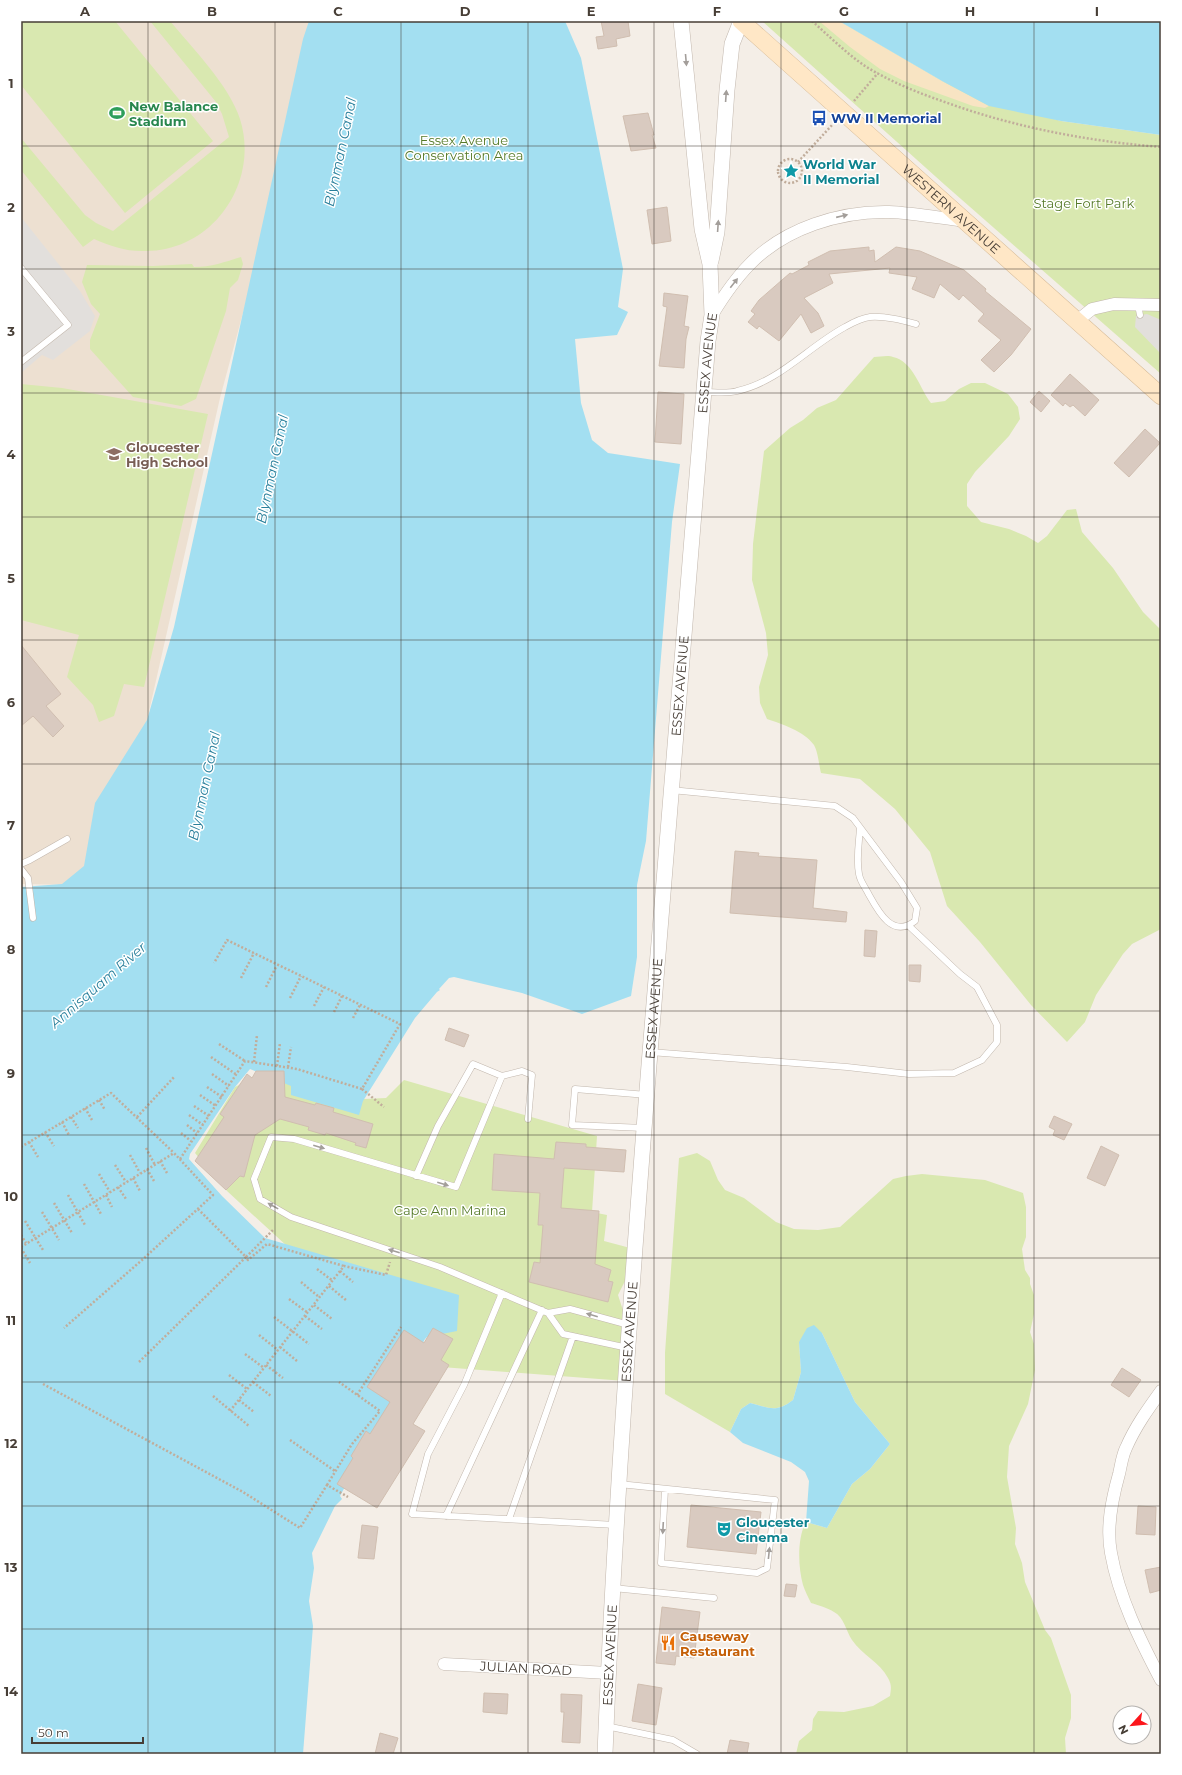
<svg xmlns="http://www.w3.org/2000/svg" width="1182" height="1775" viewBox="0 0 1182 1775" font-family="Montserrat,sans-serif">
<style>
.education{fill:#ede0d1}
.green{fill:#d9e8b0}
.sand{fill:#f8e4c3}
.parking{fill:#e2dfdc}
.water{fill:#a3dff1}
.building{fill:#d9cac0;stroke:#d0beb0}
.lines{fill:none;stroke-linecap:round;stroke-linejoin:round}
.service-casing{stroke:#c2b7ad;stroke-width:7}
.minor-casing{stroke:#c2b7ad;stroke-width:13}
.tertiary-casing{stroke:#c2b7ad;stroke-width:16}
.secondary-casing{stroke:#d7bc99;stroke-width:18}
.path{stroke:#c1ad9b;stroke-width:2.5;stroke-dasharray:2 2;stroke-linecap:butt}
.service{stroke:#fff;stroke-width:6}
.minor{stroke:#fff;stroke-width:12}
.tertiary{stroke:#fff;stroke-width:15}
.secondary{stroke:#ffe7c6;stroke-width:17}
.oneway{fill:#a39e9a}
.grid{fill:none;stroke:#473e36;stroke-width:1;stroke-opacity:0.55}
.labels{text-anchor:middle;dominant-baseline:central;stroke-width:3;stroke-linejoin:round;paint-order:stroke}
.leisure-label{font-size:13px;font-weight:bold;fill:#27864d;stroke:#fff;text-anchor:start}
.transit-label{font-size:13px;font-weight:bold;fill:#164399;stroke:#fff;text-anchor:start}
.park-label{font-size:13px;fill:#557a28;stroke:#fff}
.culture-label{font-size:13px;font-weight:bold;fill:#0d838f;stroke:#fff;text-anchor:start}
.street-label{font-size:13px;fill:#473e36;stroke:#fff}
.education-label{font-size:13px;font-weight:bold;fill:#785e54;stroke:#fff;text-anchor:start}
.food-label{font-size:13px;font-weight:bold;fill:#c56008;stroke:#fff;text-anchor:start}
.water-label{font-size:14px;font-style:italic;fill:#2a809c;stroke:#fff}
.neatline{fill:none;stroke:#473e36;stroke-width:1.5}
.grid-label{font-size:13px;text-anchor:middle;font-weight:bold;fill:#473e36}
</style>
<rect width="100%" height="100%" fill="#f4eee7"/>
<path class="education" d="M21 21H314L274 198 220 398 145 729 78 885 21 884Z"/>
<path class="green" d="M21 21H115L213 141 125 213 21 85Z
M150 21H170C193 49 229 85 240 119 260 182 213 251 146 251 127 252 111 246 94 239L83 247 21 170V138L85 215 96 223 113 231 229 137 222 114 216 102Z
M762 21H839L942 81 1037 114 1061 121 1161 135V374L945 185Z
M241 257 243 264 238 280 230 288 226 311 196 399 181 406 133 397 90 349V340L100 314 91 304 82 282 87 265 153 266 192 264 194 267C211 267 225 262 241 257Z
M874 357C880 357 888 355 893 357 913 361 920 389 931 403L945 401 959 389 971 383H985L1008 394 1018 407 1020 419 1009 436 975 472 967 484V506L981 522 1009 529 1026 536 1038 543 1047 536 1067 510 1076 509 1082 532 1113 568 1143 612 1161 630V929L1132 944 1123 954 1096 995 1085 1022 1067 1042 1031 1005 980 942 947 906 930 852 895 809 860 779 821 773C819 765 818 752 814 745 804 731 782 724 767 719L760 703 759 687 768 655 766 633 752 580 753 544 764 451 790 428 803 420 817 408 836 400Z
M21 384 62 388 208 414 144 687 124 684 114 716 99 722 93 705 67 677 79 635 21 620Z
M283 1063 341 1100 386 1098 404 1080 597 1136 592 1212 607 1215 604 1241 634 1249 631 1269 618 1295 631 1335 625 1381 415 1365 439 1338 325 1281 227 1191 195 1153 235 1087Z
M697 1153 710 1161 718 1180 725 1190 744 1198 776 1222 794 1229 818 1230 840 1227 893 1179 906 1176 922 1174 985 1180 1023 1193 1026 1207V1237L1022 1249 1025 1270 1030 1278V1284L1034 1295V1314L1030 1332 1034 1344 1035 1370 1028 1404 1009 1446 1007 1477 1016 1528 1015 1544 1022 1563 1025 1582 1045 1630 1051 1638 1071 1695V1718L1065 1738 1066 1754H796L799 1741 812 1730 813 1719 818 1711 844 1712 873 1706 890 1696C891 1689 892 1685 888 1678 880 1662 862 1655 852 1640 846 1631 844 1617 834 1612 828 1608 818 1605 811 1603 808 1597 805 1591 803 1585 798 1567 797 1538 806 1522L827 1528 852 1484 870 1469 890 1444 855 1402 822 1333 799 1342 801 1372 793 1400C776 1413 770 1408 750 1403L741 1409 730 1432 665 1394V1353L679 1158Z"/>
<path class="sand" d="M819 21H839L942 81 989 106 985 108 973 106 904 81 880 69 850 47Z"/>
<path class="parking" d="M21 217 80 291 95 316 90 331 53 360 42 355 21 373Z
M1147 314 1161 320V354L1135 327 1136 316Z"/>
<path class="water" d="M309 21H565L581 58 623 269 618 307 628 312 617 335 575 339 581 403 592 440 608 453 680 464 672 522 646 841 637 885V957L631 996 582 1014 522 993 454 977 449 978 439 989 440 990 437 992 415 1018 363 1101 359 1115 291 1095V1086L250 1069 235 1087 190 1154 189 1159 222 1196 265 1238 459 1295 457 1331 427 1337 425 1339 340 1496 342 1499 335 1506 312 1553 314 1568 309 1601 313 1626 303 1754H21V887L62 884 84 866 95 803 147 720 174 627 303 39Z
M839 21H1161V135L1061 121 989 106 942 81Z
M814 1325 822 1333 855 1402 890 1444 870 1469 852 1484 827 1528 806 1522 809 1481 805 1472 791 1462 743 1443 730 1432 741 1409 750 1403C770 1408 776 1413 793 1400L801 1372 799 1342 807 1328Z"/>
<path class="building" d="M601 21H628L630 36 616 39 617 46 598 49 596 37 604 36Z
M648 113 654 135H652L656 148 631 151 623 116Z
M667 207 671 241 652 244 647 210Z
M869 247V251L874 250 875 262 896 247 920 251 964 270 986 289 985 291 1031 329 1011 355 994 372 981 360 1001 340 978 321 984 314 963 295 959 300 940 284 934 298 912 289 917 277 889 273 890 268 829 274 833 283 804 298 818 313 824 326 811 333 801 314 779 341 759 326 757 329 748 322 755 314 751 311 759 300 790 273 792 274 809 265 808 262 830 251Z
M664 293 688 296 684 326 689 327 686 339 684 368 659 366 667 307 663 306Z
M1070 374 1099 400 1085 416 1073 405 1070 407 1065 403 1063 406 1051 395Z
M1039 391 1050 401 1041 412 1030 402Z
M658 392 684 394 681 444 655 442Z
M1145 429 1160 443 1129 477 1114 463Z
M21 645 61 694 46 706 64 726 53 737 33 716 21 726Z
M735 851 759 853 758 856 817 860 813 908 847 912 846 922 730 913Z
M865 930 877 931 875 957 864 956Z
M909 965H921L920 982 909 981Z
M449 1028 469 1035 464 1047 445 1040Z
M256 1071H284L285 1097 315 1105 316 1103 334 1108 333 1112 373 1124 366 1148 355 1145 356 1143 326 1133 325 1135 308 1130 309 1127 280 1119 255 1135 244 1177 240 1176 226 1190 195 1161 224 1117 220 1114 247 1074 252 1078Z
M1054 1116 1072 1124 1064 1140 1053 1135 1055 1130 1049 1127Z
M556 1142 586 1144V1147L626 1150 624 1172 564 1168 561 1208 599 1211 595 1264 611 1270 608 1281 613 1282 608 1302 529 1282 534 1262 540 1263 543 1225H538L540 1193 492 1190 494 1154 554 1159Z
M1101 1146 1119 1155 1105 1186 1087 1178Z
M433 1328 453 1339 441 1360 449 1365 413 1424 425 1431 377 1508 337 1484 353 1458 351 1456 366 1431 370 1434 390 1402 367 1387 404 1330 424 1343Z
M1122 1368 1141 1380 1129 1397 1111 1385Z
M691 1505 761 1512 756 1554 687 1547Z
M1138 1506 1156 1507 1155 1535 1136 1534Z
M362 1525 378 1527 374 1559 358 1558Z
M1161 1567V1590L1150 1593 1145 1570Z
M786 1584 797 1585 795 1597 784 1596Z
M662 1607 700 1612 694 1658 676 1656 675 1665 656 1663Z
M638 1684 662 1688 656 1725 632 1721Z
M484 1693 508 1694 507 1714 483 1712Z
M561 1694 582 1695 580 1743 562 1742 564 1712H561Z
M380 1733 398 1738 393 1754H375Z
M730 1740 749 1743 747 1754H727Z"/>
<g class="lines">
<defs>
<path id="service" d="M21 268 68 325 21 362
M1138 305 1140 315
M704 392C714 392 727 394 737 391 779 382 808 347 845 327 852 323 862 318 870 317 886 316 901 320 916 324
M671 790 835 806 853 818 901 882 917 908 915 921C892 939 878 911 868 893 865 887 860 881 859 874 856 859 859 843 860 828
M21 864 30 860 67 839
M21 869 28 878 33 918
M650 1052 847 1067 909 1074 954 1073 982 1060 997 1042V1025L977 987 960 974 909 926
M502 1076 522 1071 532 1075 528 1119
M644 1128 572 1125 575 1089 647 1095
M416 1176 438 1126 473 1064 502 1076 456 1187 294 1139 271 1137 254 1179 260 1199 291 1217 440 1267 548 1313 563 1334 628 1348
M502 1293 464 1385 428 1454 412 1514 616 1525
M548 1313 570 1309 629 1325
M619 1484C671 1489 723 1495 775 1500L767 1568 757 1573 661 1563 665 1489
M446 1516 542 1310
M509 1519 573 1336
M613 1588 714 1598
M606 1726 673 1740 697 1754"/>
<path id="minor" d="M712 315C723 297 735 279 750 264 785 228 840 211 889 212 914 213 940 218 965 221
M1077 321 1092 309 1114 304 1161 305
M1161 1391C1148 1409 1135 1427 1126 1448 1122 1456 1121 1466 1119 1474 1112 1499 1106 1527 1111 1553 1119 1598 1140 1640 1161 1680
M444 1664 608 1673"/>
<g id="tertiary">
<path d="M711 261 717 232 727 90 732 44 741 21"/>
<path id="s1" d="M605 1754C614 1524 631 1294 649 1065 668 824 688 583 708 341L712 315 710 264 702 229 681 21"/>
</g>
<g id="secondary">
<path id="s2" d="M741 21 1161 396"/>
</g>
</defs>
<use href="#service" class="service-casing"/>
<use href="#minor" class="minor-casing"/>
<use href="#tertiary" class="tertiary-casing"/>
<use href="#secondary" class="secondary-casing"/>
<path class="path" d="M812 21C829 36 846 53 865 66 889 81 916 92 942 101 1013 127 1086 141 1161 147
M854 101 878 73
M778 171a12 12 0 1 1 24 0a12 12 0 1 1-24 0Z
M798 162 833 124
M241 978 254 953
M266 987 276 967
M290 998 301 976
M314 1006 324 987
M334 1012 342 996
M353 1018 360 1005
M219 1044 245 1061
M211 1057 237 1075
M254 1062 257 1035
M277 1066 280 1043
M288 1067 291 1047
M212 1074 229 1086
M207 1087 222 1097
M362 1089 384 1107
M200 1095 216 1106
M99 1100 105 1110
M194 1106 209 1116
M85 1108 92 1120
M189 1115 203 1125
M71 1117 78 1128
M137 1117 175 1076
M62 1122 69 1135
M187 1125 197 1133
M45 1132 54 1146
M181 1133 191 1141
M29 1142 38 1157
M21 1147 111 1093 174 1153
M146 1148 155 1165
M130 1155 140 1173
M180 1159 245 1061 297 1069 362 1089 400 1024 227 940 214 963
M160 1161 167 1173
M115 1165 126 1182
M147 1169 154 1181
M99 1174 110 1192
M133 1178 140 1191
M84 1184 101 1214
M118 1187 126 1199
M68 1195 85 1225
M106 1195 112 1207
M54 1203 72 1233
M198 1209 246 1257 273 1230
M42 1212 59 1240
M25 1221 43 1250
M21 1235 26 1243
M21 1247 174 1153 213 1195 142 1260 64 1328
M21 1248 30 1263
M317 1269 333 1281
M340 1271 353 1282
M301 1282 319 1297
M329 1286 347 1301
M289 1299 308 1313
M314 1305 332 1319
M305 1316 322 1329
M274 1317 309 1344
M259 1335 278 1350
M280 1347 297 1361
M245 1354 264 1368
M139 1362 246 1257 248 1260 267 1244 344 1266
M266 1365 283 1378
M229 1375 247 1389
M253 1382 271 1396
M43 1384 243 1492 300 1528 327 1485 348 1497
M357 1395 401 1327
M213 1396 249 1426
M239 1400 254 1412
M230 1411 344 1266 386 1275 390 1262
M290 1440 335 1471
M327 1485 352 1444 380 1411 339 1382"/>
<use href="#service" class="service"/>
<use href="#minor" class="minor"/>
<use href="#tertiary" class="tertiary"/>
<use href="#secondary" class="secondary"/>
</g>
<defs><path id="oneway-solid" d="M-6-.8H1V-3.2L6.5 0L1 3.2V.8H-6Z"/></defs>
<g class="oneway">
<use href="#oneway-solid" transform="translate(686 60) rotate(85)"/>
<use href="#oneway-solid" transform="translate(726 96) rotate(-86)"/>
<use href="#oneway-solid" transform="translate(842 216) rotate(-13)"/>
<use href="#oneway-solid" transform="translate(718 226) rotate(-86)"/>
<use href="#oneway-solid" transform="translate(734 283) rotate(-52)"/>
<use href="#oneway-solid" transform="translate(319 1147) rotate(16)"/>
<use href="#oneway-solid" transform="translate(443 1184) rotate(17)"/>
<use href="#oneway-solid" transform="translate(273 1206) rotate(-151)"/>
<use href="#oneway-solid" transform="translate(394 1251) rotate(-162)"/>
<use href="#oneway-solid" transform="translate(592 1315) rotate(-164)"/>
<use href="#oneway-solid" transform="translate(663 1528) rotate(93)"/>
<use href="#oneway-solid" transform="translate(769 1553) rotate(-84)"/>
</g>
<path class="grid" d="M148 21V1754M275 21V1754M401 21V1754M528 21V1754M654 21V1754M781 21V1754M907 21V1754M1034 21V1754M21 146H1161M21 269H1161M21 393H1161M21 517H1161M21 640H1161M21 764H1161M21 888H1161M21 1011H1161M21 1135H1161M21 1258H1161M21 1382H1161M21 1506H1161M21 1629H1161"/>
<defs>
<symbol id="stadium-bare" viewBox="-9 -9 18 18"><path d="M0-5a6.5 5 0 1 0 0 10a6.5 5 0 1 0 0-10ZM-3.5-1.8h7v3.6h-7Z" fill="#2e9e5b" stroke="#fff" stroke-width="2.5" paint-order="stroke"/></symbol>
<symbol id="bus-bare" viewBox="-9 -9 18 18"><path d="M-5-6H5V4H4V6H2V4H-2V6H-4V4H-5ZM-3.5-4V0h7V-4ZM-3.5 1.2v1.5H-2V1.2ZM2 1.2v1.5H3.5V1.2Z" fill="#1a4fb4" stroke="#fff" stroke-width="2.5" paint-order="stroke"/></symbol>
<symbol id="sight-bare" viewBox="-9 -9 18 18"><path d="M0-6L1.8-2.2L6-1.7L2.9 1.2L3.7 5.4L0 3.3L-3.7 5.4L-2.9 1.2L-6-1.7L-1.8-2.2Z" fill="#0f9aa8" stroke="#fff" stroke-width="2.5" paint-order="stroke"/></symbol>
<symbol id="school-bare" viewBox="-9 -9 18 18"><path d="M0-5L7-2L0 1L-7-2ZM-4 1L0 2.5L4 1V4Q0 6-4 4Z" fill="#8d6e63" stroke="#fff" stroke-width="2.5" paint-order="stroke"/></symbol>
<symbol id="theatre-bare" viewBox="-9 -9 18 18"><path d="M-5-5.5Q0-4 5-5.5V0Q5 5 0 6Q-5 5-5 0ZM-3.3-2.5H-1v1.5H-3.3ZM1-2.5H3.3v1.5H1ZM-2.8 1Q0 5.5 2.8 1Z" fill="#0f9aa8" stroke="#fff" stroke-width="2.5" paint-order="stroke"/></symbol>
<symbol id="restaurant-bare" viewBox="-9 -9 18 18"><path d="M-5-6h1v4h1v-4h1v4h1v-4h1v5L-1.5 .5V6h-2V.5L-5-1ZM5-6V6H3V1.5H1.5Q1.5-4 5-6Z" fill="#e8710a" stroke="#fff" stroke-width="2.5" paint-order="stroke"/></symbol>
</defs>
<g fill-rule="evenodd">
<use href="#stadium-bare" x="106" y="102" width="22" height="22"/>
<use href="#bus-bare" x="808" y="107" width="22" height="22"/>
<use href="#sight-bare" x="780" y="160" width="22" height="22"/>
<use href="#school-bare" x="103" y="443" width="22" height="22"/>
<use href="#theatre-bare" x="713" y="1518" width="22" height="22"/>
<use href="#restaurant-bare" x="657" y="1632" width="22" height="22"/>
</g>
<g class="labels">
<g class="leisure-label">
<text x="129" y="106">New Balance<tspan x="129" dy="15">Stadium</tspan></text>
</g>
<g class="transit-label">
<text x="831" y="118">WW II Memorial</text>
</g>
<g class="park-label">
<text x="464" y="140">Essex Avenue<tspan x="464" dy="15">Conservation Area</tspan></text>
<text x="1084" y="203">Stage Fort Park</text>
<text x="450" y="1210">Cape Ann Marina</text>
</g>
<g class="culture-label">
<text x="803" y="164">World War<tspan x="803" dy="15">II Memorial</tspan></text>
<text x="736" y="1522">Gloucester<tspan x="736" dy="15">Cinema</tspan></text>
</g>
<g class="street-label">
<text stroke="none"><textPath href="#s2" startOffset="282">WESTERN AVENUE</textPath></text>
<text stroke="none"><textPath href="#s1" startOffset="1395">ESSEX AVENUE</textPath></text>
<text stroke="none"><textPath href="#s1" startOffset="1071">ESSEX AVENUE</textPath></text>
<text stroke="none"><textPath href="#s1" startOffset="747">ESSEX AVENUE</textPath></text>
<text stroke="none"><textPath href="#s1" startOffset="423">ESSEX AVENUE</textPath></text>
<text stroke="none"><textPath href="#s1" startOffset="99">ESSEX AVENUE</textPath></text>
<text transform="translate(526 1668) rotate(3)">JULIAN ROAD</text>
</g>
<g class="education-label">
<text x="126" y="447">Gloucester<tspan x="126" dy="15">High School</tspan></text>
</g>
<g class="food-label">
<text x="680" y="1636">Causeway<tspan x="680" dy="15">Restaurant</tspan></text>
</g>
<g class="water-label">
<text transform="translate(340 152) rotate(-78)">Blynman Canal</text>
<text transform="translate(272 469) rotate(-78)">Blynman Canal</text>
<text transform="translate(204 786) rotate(-78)">Blynman Canal</text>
<text transform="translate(98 985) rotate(-41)">Annisquam River</text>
</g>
</g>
<rect width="1182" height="1775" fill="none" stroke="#ffffff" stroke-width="44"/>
<g transform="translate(1132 1725) rotate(243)"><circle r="19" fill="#ffffff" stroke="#b5b2af"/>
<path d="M0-3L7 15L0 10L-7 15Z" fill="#fc161c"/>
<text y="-6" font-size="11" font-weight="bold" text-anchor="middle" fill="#473e36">N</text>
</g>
<path d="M32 1737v6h111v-6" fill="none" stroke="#473e36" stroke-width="2"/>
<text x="38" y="1737" font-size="12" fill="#473e36" stroke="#ffffff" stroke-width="3" paint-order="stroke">50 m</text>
<rect x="22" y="22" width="1138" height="1731" class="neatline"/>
<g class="grid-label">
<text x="85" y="16">A</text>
<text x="212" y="16">B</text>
<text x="338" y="16">C</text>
<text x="465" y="16">D</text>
<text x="591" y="16">E</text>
<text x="717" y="16">F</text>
<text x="844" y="16">G</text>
<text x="970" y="16">H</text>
<text x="1097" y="16">I</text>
<text x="11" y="88">1</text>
<text x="11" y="212">2</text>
<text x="11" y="336">3</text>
<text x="11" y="459">4</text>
<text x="11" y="583">5</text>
<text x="11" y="707">6</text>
<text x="11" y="830">7</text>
<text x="11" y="954">8</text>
<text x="11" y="1078">9</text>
<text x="11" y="1201">10</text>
<text x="11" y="1325">11</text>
<text x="11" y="1448">12</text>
<text x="11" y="1572">13</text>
<text x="11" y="1696">14</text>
</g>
</svg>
